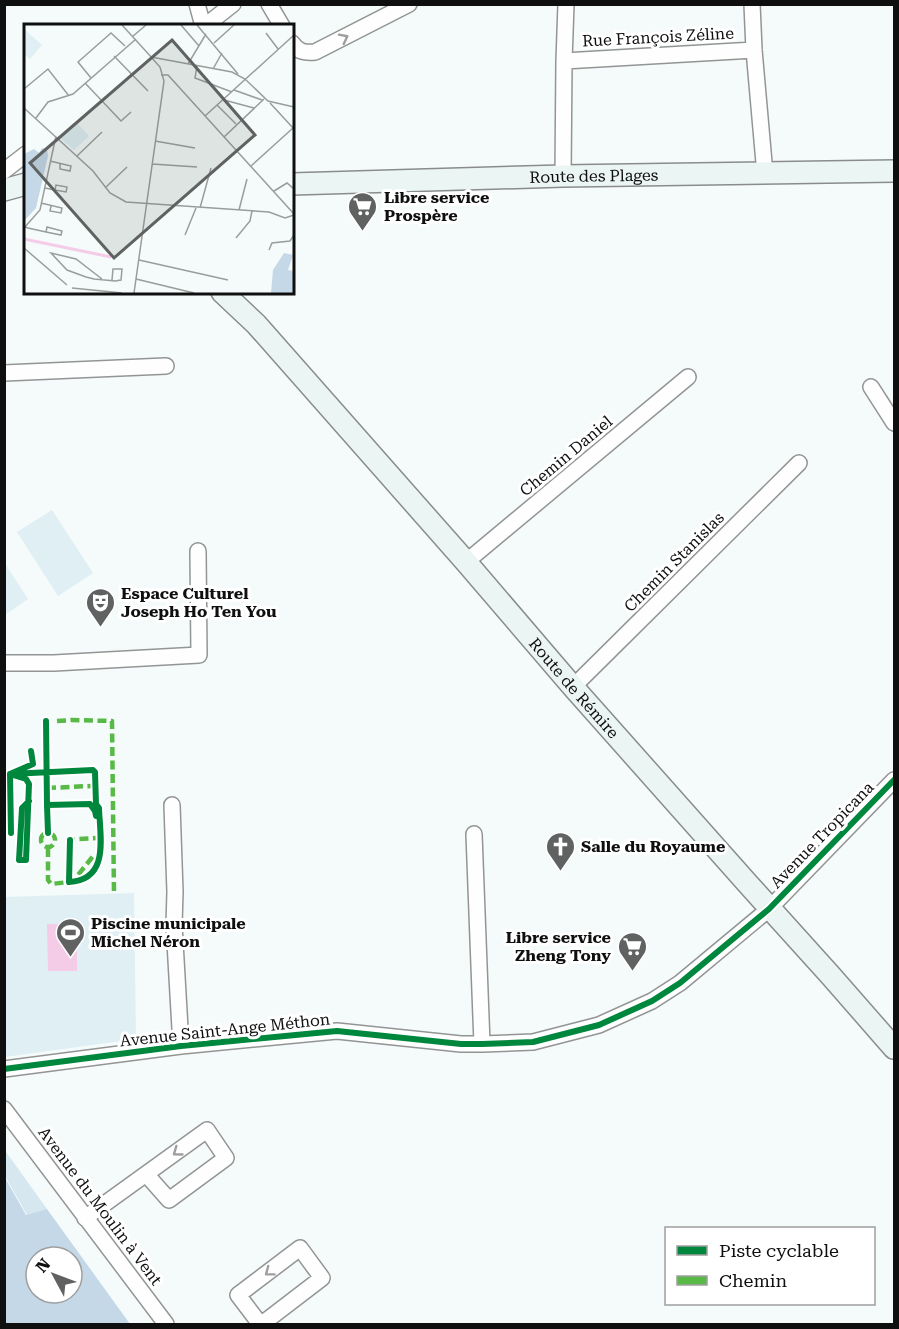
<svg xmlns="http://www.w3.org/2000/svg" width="899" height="1329" viewBox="0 0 899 1329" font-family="'Roboto Serif',serif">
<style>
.green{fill:#d6e7f0}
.forest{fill:#c4d8e8;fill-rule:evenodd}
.pitch{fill:#dfeff4}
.water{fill:#f4cce8}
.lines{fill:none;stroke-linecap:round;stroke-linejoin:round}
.street-casing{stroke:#939595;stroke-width:18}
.secondary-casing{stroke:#898c8b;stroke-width:24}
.street{stroke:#fefefe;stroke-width:15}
.secondary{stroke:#ebf5f3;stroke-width:21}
.quiet{stroke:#58b947;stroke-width:4.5;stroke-dasharray:9 4.5;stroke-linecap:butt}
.cycleway-casing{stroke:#fff;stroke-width:10}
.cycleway{stroke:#00873e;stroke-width:6}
.oneway{stroke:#9e9e9e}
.labels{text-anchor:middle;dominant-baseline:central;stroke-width:6;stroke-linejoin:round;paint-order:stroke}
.street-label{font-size:16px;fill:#0f0f0f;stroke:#fff}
.poi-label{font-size:16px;font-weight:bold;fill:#0f0f0f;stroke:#fff;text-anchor:start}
.inset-river{fill:none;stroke:#f4cce8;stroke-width:3}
.inset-road{fill:none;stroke:#999d9c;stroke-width:1.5}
.view{fill:#606261;fill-opacity:0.15;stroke:#606261;stroke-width:3}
.inset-edge{fill:none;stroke:#0f0f0f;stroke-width:3}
</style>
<rect width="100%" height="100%" fill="#f5fbfa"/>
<path class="green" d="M4 1149 47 1209 27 1215 5 1176Z"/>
<path class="forest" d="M4 1176 26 1215 47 1209 130 1324H5ZM36 1257H72V1293H36Z"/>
<path class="pitch" d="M52 510 93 573 58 596 17 532Z
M4 562 28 599 5 615H4Z
M134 893 136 1039 5 1057 4 897Z"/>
<path class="water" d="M47 924H77V971H48Z"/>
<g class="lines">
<defs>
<path id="street" d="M197 4 203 26
M269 4 282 26
M752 4 754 50 765 174
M205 26 233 4
M292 43C298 52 305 53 315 52L409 4
M564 61 754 50
M4 171 26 154
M563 176 564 61 566 4
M4 373 166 366
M871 387 894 423
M466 562 688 377
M4 663H54L199 655 198 551
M573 687 799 463
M172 805 175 892 174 925 181 1046
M474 834 482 1044
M4 1069 181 1046 337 1031 461 1044H482L533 1042 599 1025 652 1001 680 983 769 909 894 780
M4 1109 166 1324
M85 1218 207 1130 226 1158 169 1200 146 1174
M260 1324 238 1295 300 1248 322 1278 262 1324"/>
<g id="secondary">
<path id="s1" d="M292 184 563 176 894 171"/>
<path d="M4 190 26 184"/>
<path id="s2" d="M222 292 256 324 466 562 573 687 748 884 831 976 894 1048"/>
</g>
</defs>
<use href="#street" class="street-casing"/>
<use href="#secondary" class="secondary-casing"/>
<use href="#street" class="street"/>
<use href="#secondary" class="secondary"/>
<path class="quiet" d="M57 721 72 720 112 721 114 894
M47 788 91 786
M41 840a7 7 0 1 1 14 0a7 7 0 1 1-14 0Z
M66 840 96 838
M48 848V880L51 884 69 882 74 880 94 855"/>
<defs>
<path id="cycleway" d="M46 721 47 805
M10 774 93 770 95 772 96 804 99 808C100 837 110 880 69 882L70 840
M13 775 26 779 29 784 26 860H19L22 808 29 801
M11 833 10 774 33 764 31 751
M48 833 47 805 90 804 95 811 96 816
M4 1069 181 1046 337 1031 461 1044H482L533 1042 599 1025 652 1001 680 983 769 909 894 780"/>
</defs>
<use href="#cycleway" class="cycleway-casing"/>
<use href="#cycleway" class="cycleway"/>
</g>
<defs><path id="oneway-chevron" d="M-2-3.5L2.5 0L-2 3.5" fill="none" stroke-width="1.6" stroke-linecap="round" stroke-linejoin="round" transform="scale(1.5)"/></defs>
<g class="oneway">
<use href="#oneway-chevron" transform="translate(344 38) rotate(-27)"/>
<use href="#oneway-chevron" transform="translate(177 1152) rotate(144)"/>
<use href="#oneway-chevron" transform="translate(269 1272) rotate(143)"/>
</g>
<defs>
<symbol id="supermarket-pin" viewBox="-11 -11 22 30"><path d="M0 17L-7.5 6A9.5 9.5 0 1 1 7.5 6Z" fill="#606261" stroke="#fff"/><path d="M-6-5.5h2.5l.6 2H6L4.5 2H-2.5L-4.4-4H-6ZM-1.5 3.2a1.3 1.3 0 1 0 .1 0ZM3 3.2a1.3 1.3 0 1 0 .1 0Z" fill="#fff"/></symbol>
<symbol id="theatre-pin" viewBox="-11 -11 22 30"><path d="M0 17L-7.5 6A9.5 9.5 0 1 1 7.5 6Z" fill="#606261" stroke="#fff"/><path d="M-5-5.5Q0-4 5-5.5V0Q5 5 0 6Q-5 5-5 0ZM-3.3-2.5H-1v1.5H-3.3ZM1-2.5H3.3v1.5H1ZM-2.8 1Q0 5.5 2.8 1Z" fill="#fff"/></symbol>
<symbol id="church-pin" viewBox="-11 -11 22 30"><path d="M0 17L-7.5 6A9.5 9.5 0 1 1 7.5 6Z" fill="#606261" stroke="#fff"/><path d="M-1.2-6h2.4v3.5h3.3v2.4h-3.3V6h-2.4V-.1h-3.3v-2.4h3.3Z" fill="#fff"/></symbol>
<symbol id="stadium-pin" viewBox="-11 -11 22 30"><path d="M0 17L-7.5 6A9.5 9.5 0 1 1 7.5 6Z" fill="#606261" stroke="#fff"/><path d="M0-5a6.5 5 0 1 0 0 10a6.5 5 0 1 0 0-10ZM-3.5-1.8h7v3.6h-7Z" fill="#fff"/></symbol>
</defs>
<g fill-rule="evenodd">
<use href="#supermarket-pin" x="346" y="190" width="33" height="45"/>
<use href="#theatre-pin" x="84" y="586" width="33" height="45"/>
<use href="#church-pin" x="544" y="830" width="33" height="45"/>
<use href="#stadium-pin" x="54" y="916" width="33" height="45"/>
<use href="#supermarket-pin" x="616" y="930" width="33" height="45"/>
</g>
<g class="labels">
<g class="street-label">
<text transform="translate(658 37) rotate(-3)">Rue François Zéline</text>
<text stroke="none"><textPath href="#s1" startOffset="302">Route des Plages</textPath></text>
<text transform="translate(566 456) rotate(-40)">Chemin Daniel</text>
<text transform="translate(674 562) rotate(-45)">Chemin Stanislas</text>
<text stroke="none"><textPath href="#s2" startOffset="530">Route de Rémire</textPath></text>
<text transform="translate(822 835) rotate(-46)">Avenue Tropicana</text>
<text transform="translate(225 1030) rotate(-6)">Avenue Saint-Ange Méthon</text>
<text transform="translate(100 1206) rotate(53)">Avenue du Moulin à Vent</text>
</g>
<g class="poi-label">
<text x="384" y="197">Libre service<tspan x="384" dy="18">Prospère</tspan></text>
<text x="121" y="593">Espace Culturel<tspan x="121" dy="18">Joseph Ho Ten You</tspan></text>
<text x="581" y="846">Salle du Royaume</text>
<text x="91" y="923">Piscine municipale<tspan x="91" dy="18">Michel Néron</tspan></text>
<text x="611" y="937" text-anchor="end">Libre service<tspan x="611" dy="18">Zheng Tony</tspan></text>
</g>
</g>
<g transform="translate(24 24)">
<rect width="270" height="270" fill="#f5fbfa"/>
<path d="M18 124 23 125 24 132 12 184 0 197V130L10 125 15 129ZM260 229 269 231 264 246 270 247V269H247L249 246Z" fill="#c4d8e8"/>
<path d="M0 5 18 21 6 35 0 30ZM53 99 65 112 50 126 36 114Z" fill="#dfeff4"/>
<path class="inset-river" d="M0 215 87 233"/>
<path class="inset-road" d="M98 1 129 35M157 1 175 22M173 1 214 50M242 9 254 25M108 13 122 1M190 19 210 1M90 32 124 67M127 33 208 48 221 55 244 77 270 83M164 40 182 10M173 42 171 54 208 68M189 45 198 29M137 51H144L270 190M67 54 54 38 87 9 101 22M61 59 97 97 107 88M0 65 24 45 45 72M210 66 238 76M200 76 230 84M246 79 270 105M193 81 212 100M0 84 69 147 86 169 102 178 245 188 261 194 270 191M181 92 270 11M12 94 24 78 49 70 112 15M200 113 240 75M131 117 171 124M53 132 78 108M26 137 47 142 46 147 36 145V140M128 140 173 143M227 142 269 104M21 164 31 166 42 168 43 163 32 161 31 166M81 164 103 143M250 167 263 159 270 165M17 179 38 184 37 189 26 187 27 182M176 184 187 144M215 186 223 155M1 203 4 204 22 208 37 211 38 207 23 203 22 208M0 204 16 186 32 112M161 211 172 184M212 214 226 197 228 187M0 224 43 261M245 226 248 219 266 217 270 211M115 236 204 256M78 255 52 235 27 229 43 246 62 253 70 255 91 257 97 256 98 245H89L88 256M112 255 170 269M48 264 98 269M110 269 140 57 136 43 127 33"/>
<path class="view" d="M148 16 231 111 90 234 6 139Z"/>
<rect width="270" height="270" class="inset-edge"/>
</g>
<rect width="899" height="1329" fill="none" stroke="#0f0f0f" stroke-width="12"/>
<rect x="665" y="1227" width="210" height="78" fill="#ffffff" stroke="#9f9f9f" stroke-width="1.5"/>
<rect x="677" y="1246" width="30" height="9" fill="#00873e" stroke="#9f9f9f" stroke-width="1.5"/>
<text x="719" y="1257" font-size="18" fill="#0f0f0f">Piste cyclable</text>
<rect x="677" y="1276" width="30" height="9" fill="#58b947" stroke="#9f9f9f" stroke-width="1.5"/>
<text x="719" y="1287" font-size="18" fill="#0f0f0f">Chemin</text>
<g transform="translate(54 1275) rotate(311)"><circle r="28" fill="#ffffff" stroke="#9f9f9f" stroke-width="1.5"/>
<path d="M0-4.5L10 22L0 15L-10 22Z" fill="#606261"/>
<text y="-9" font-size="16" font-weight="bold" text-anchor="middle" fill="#0f0f0f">N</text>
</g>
</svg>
